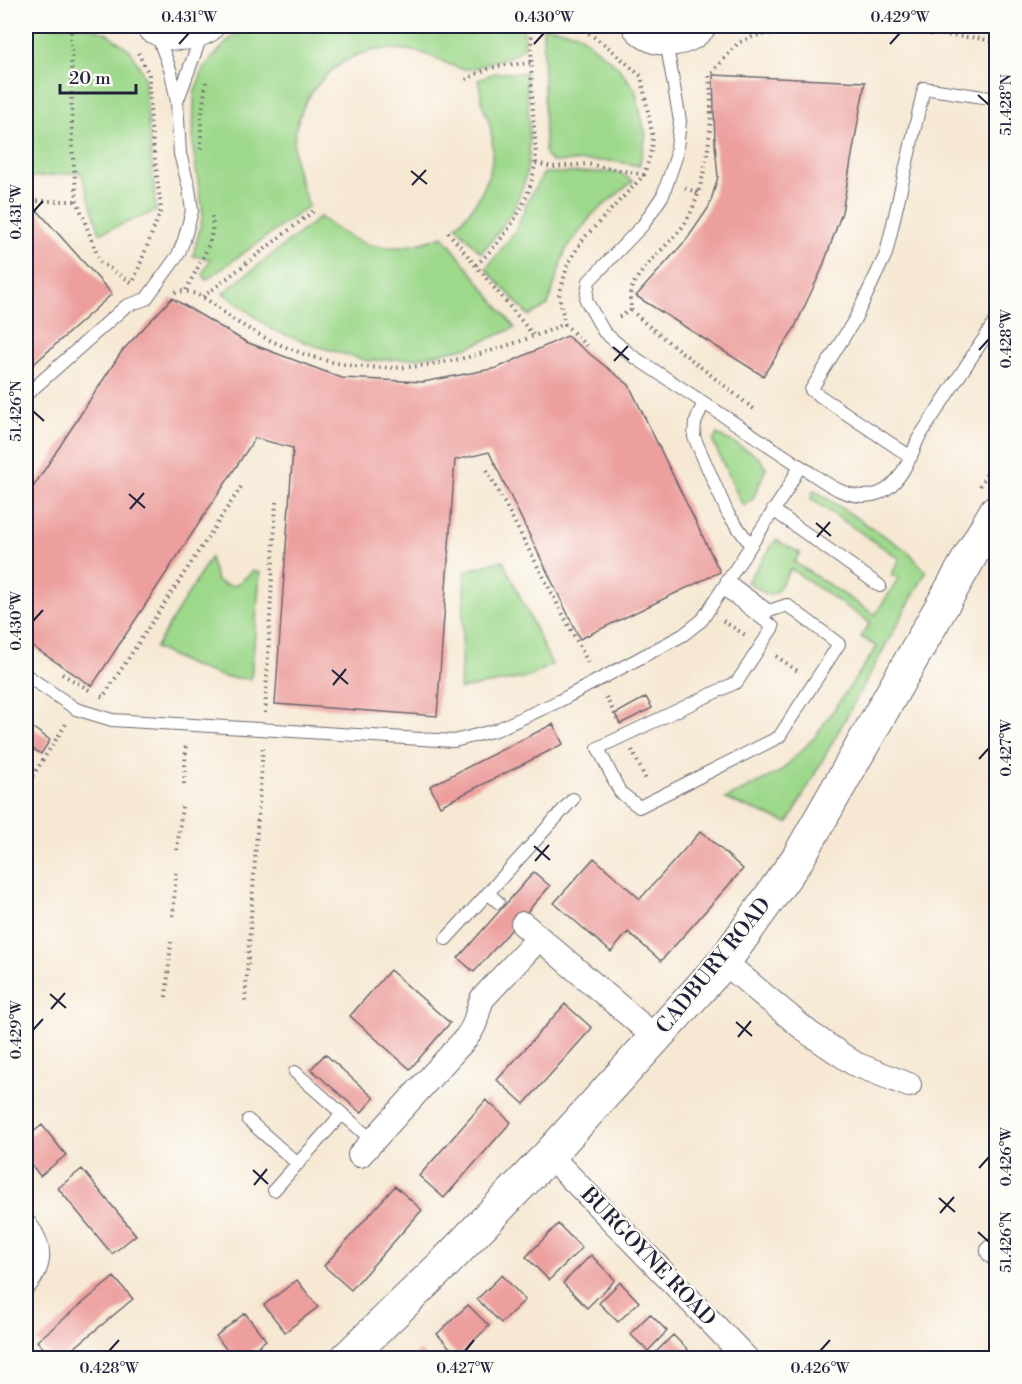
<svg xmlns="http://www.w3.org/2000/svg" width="1022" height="1384" viewBox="0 0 1022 1384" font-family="'Libre Bodoni',serif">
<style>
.green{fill:#9dd88b;stroke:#607d63;stroke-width:1.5}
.building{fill:#ec9f9d}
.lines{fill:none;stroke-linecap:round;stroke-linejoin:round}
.lane-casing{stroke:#6c6770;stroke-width:14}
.street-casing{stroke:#6c6770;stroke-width:26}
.secondary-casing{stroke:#6c6770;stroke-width:35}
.primary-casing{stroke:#6c6770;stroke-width:35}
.path{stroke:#6c6770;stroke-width:4;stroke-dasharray:1.5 4.5;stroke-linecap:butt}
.lane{stroke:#fff;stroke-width:12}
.street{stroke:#fff;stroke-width:24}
.secondary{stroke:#fff;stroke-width:33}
.primary{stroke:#fff;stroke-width:33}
.ticks{fill:none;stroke:#22223b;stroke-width:2}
.labels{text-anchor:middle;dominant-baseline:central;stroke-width:4.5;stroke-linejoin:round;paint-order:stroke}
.street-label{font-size:21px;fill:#22223b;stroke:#fdfcf7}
.neatline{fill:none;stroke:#22223b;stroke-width:2}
.ticks-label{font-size:15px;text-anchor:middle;fill:#22223b}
</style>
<rect width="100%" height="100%" fill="#fdfcf7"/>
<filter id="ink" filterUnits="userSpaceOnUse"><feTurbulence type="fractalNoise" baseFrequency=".0167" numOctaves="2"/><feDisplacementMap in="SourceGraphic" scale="12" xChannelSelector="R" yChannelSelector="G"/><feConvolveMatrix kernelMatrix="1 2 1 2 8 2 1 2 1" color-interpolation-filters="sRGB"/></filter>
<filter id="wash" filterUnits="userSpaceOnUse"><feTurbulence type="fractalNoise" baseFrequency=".008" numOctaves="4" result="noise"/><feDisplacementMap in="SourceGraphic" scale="24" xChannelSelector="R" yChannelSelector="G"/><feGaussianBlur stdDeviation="1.35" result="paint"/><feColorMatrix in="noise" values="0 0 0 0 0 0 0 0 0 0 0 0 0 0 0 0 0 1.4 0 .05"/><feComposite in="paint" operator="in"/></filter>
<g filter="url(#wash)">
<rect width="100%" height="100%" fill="#f6e8d3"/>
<path class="green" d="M35 26H84L106 33 130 50 144 75 156 211 100 233 81 172 26 178V45Z
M242 26H523L525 47C513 57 506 58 492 62 485 64 478 68 470 69 458 71 435 57 423 53 412 50 399 49 387 49 336 50 293 99 294 149 294 169 302 187 309 206L206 280 203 273 210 259 193 256 203 215 193 148 194 94 204 67Z
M543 26 577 33 616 65 635 89 646 136 639 166C611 158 580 161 552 162L545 154Z
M495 73H526C527 100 531 129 529 156 526 195 506 225 481 253L456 226C484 199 499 165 490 125 488 117 484 111 482 103 481 95 480 88 478 80Z
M604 172 620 173 633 181 592 215 565 251 548 305 529 316 486 269 516 230 528 200 544 173Z
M320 217C361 251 394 255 443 236L515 328 469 347 418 358 368 361 316 346 273 330 223 293Z
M717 434 758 456 766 468 753 499 743 506 713 442Z
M814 490 909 552 926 572 788 823 725 799 780 772 815 737 877 647 861 637 870 623 791 569 776 592 768 595 747 582 776 540 800 553 794 562 875 615 899 578 891 575 900 559 811 499Z
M210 558 217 581C235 591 239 583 253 571L260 573 251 679 224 677 190 665 155 648Z
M503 560 552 665 529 677 460 689 465 571Z"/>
<g id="blocks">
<path class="building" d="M713 75 865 82 842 212 822 269 794 329 763 376 636 296 687 239 709 207 718 177 715 144Z
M38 211 112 294 26 371V222Z
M172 298 246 342 342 378 423 382 497 368 567 336 629 385 720 572 580 639 489 452 455 460 437 716 275 704 293 448 255 438 92 686 26 642V498L122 351Z
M646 697 652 708 620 724 615 714Z
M26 723 50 740 41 754 26 744Z
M553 724 563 744 440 806 430 786Z
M701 831 743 869 661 961 628 932 611 952 554 903 594 858 640 899Z
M534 872 550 886 474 972 458 958Z
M390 970 450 1023 410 1069 350 1016Z
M565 1004 592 1028 524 1104 497 1080Z
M325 1054 374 1098 361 1113 311 1069Z
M486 1100 511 1122 444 1198 419 1176Z
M42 1125 66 1155 40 1176 26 1158V1138Z
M82 1169 136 1235 112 1254 58 1188Z
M395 1186 422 1210 351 1290 324 1266Z
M558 1224 582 1248 549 1280 526 1257Z
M591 1255 615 1280 587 1308 563 1283Z
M502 1275 525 1300 501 1323 477 1299Z
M114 1277 133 1299 62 1358H52L37 1341Z
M297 1280 318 1307 285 1332 264 1305Z
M620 1282 639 1302 618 1322 599 1303Z
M468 1305 489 1326 458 1356 437 1334Z
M245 1313 266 1340 242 1358H233L216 1336Z
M650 1314 667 1331 648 1351 630 1334Z
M673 1335 696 1358H653L651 1357Z
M420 1350 427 1358H411Z"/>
</g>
</g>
<g filter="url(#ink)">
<use href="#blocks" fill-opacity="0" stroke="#6c6770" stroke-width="1.5"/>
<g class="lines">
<defs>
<path id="lane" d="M157 34 171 72 177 102 202 34
M26 395 126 306 146 299 178 255 184 240 192 211 189 188 180 154 177 102
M703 404 695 423 694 437 728 514 750 544
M911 457 811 390 855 319 886 254 924 88 996 99
M800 466C813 474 827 485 841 491 886 509 904 476 918 439L996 320
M773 510 880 586
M723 589 773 627 737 682 598 748 620 792 639 807 779 737 839 644 787 605 769 611 727 580
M26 675 76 709 112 720 454 741 496 730 559 701 683 635 702 620 785 493 800 466 631 355 604 332 586 300 589 281 643 225 663 195 676 157 680 121 666 41
M498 902 488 893 573 799
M446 939 488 893
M295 1072 373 1141
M248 1120 298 1164
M274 1190 342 1114"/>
<path id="street" d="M523 924 656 1038
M724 962 809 1033 855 1064 909 1085
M360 1155 466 1038C478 1023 475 1016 482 999L539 938
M549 1155 746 1358
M26 1227C41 1246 41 1264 26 1282
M993 1251 996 1254"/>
<path id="secondary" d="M153 26C170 36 189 36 207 26
M639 26C655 43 684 43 699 26"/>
<path id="primary" d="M347 1358 444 1264 549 1155 724 962 798 858 996 511"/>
</defs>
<use href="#lane" class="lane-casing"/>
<use href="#street" class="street-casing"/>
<use href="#secondary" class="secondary-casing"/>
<use href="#primary" class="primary-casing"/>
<path class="path" d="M71 26 72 145 77 201 100 262 134 284
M112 26 126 37
M579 26 608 47 641 76 653 138 650 156 644 175 584 238 568 263 559 296 565 324 589 349
M466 80C489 65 504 65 531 63
M201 149V121L206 82
M536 163 553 167 587 164 645 175
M685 188 699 193
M26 197 37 201H77
M448 232 534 336
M476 265C505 239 530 204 535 164 537 148 534 129 533 113 531 84 531 55 532 26
M134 280 161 210 151 126 149 74 138 53
M186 290C197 266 216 243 212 216
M175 292C202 287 220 313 242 325 257 334 274 343 291 349 385 388 476 360 565 324
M203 297 315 210
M631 310 646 324 755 410
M619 317 631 310C631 305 630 300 630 296 632 271 675 242 687 220 707 184 715 116 709 76L738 43 754 36 832 26 977 38 996 42
M487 470 590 666
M980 486 996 456
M723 621 747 636
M776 656 799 672
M62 674 91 691
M101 696 103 697 241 487
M606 697 617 719
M265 713 276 502
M632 750 647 782
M184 784 186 743
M26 786 66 724
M177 850 182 806
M173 916 176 873
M166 997 171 942
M245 1001 263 747"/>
<use href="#lane" class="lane"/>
<use href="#street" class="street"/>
<use href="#secondary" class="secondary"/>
<use href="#primary" class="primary"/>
</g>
</g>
<path class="ticks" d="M179 44 189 33M534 44 544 33M890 44 900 33M978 95 989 105M411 171 427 184M412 185 426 170M33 212 43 201M613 347 629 360M979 350 989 339M614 361 628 346M33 411 44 421M129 494 145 508M130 509 144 493M816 523 831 536M817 537 830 522M33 621 43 610M332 670 348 684M333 685 346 669M979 759 989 748M534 846 550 860M535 861 549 845M50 994 66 1008M51 1009 65 993M736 1022 752 1036M33 1030 43 1019M738 1037 751 1021M979 1168 989 1157M253 1170 268 1184M254 1185 267 1169M939 1198 955 1212M940 1213 954 1197M978 1232 989 1242M109 1351 119 1340M465 1351 474 1340M820 1351 830 1340"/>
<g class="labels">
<g class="street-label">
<text transform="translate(714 966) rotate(-51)">CADBURY ROAD</text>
<text transform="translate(648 1257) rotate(46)">BURGOYNE ROAD</text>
</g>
</g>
<rect width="1022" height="1384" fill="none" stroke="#fdfcf7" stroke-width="66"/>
<path d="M60 84v9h76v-9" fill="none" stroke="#22223b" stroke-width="3"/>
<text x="69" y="84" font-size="18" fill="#22223b" stroke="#fdfcf7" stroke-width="4.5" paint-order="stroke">20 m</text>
<rect x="33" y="33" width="956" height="1318" class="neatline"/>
<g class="ticks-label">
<text x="189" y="22">0.431°W</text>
<text x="544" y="22">0.430°W</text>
<text x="900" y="22">0.429°W</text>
<text transform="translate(1006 105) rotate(-90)" y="5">51.428°N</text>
<text transform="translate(16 212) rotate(-90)" y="5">0.431°W</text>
<text transform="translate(1006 339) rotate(-90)" y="5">0.428°W</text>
<text transform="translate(16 411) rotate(-90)" y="5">51.426°N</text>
<text transform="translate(16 621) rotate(-90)" y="5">0.430°W</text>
<text transform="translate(1006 748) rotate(-90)" y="5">0.427°W</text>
<text transform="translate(16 1030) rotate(-90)" y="5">0.429°W</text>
<text transform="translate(1006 1157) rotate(-90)" y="5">0.426°W</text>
<text transform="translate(1006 1242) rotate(-90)" y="5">51.426°N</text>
<text x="109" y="1373">0.428°W</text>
<text x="465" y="1373">0.427°W</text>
<text x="820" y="1373">0.426°W</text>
</g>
</svg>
